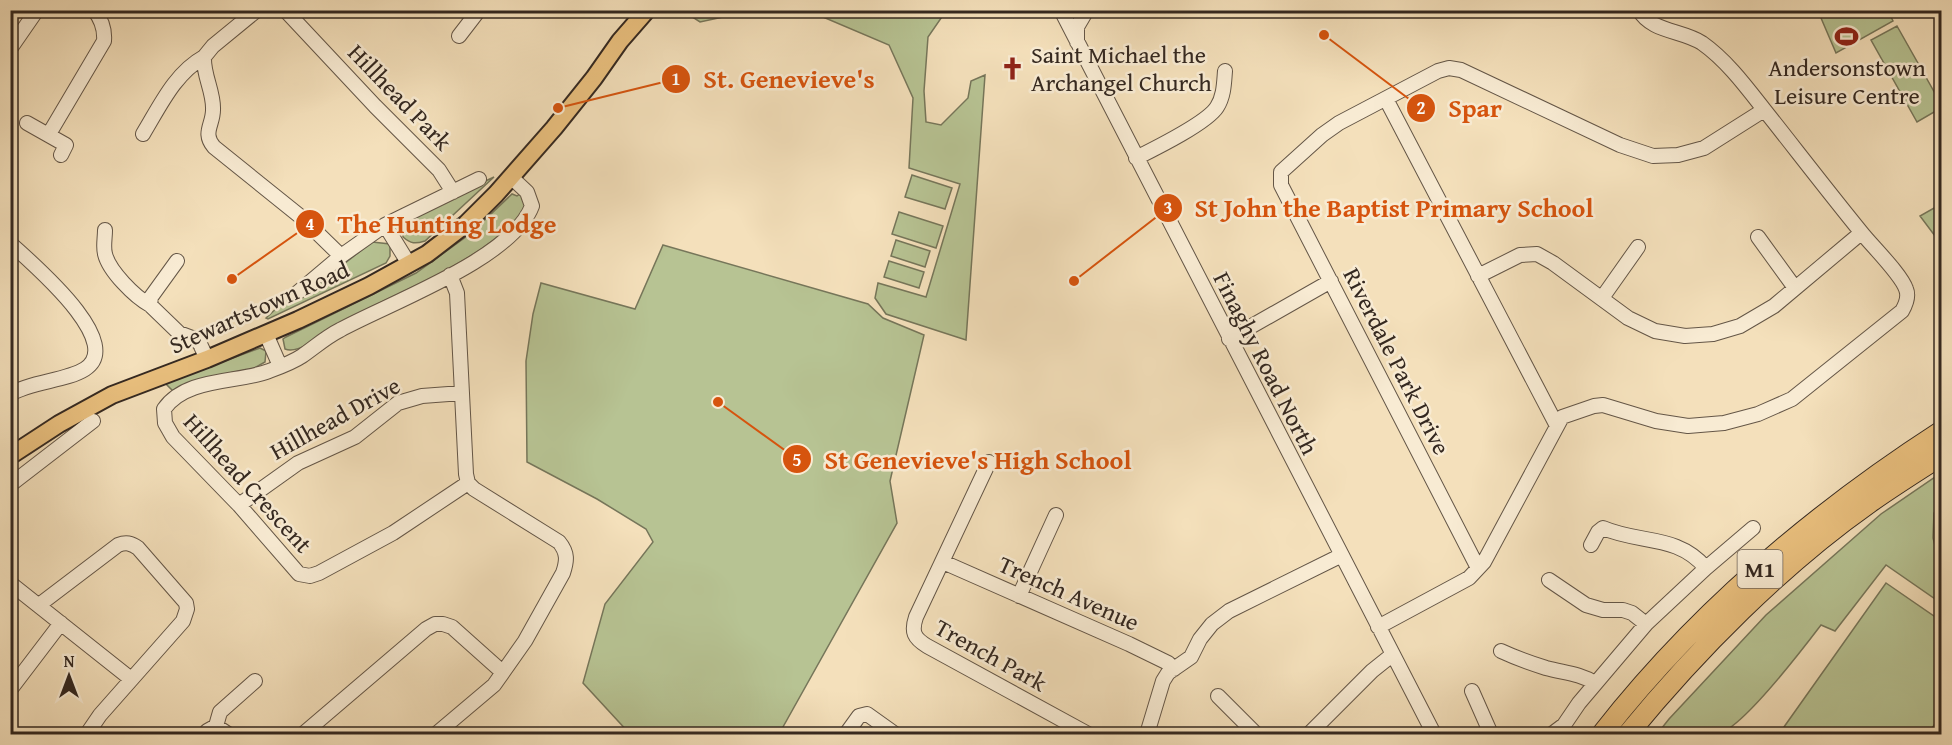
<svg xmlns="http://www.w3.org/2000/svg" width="1952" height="745" viewBox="0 0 1952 745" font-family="'Gentium Book Plus',serif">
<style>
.green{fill:#b7c393;stroke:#76765a;stroke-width:1.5}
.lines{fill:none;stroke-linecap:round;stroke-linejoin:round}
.minor-casing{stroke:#645647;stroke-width:16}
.major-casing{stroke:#342820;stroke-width:20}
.highway-casing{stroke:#342820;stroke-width:22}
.minor{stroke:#f8ebd3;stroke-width:14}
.major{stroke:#eac07e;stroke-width:16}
.highway{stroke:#eac07e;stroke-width:20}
.labels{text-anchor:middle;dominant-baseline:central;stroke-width:5;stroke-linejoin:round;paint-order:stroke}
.shield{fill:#f8ebd3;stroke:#6f6256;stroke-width:1.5}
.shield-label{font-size:22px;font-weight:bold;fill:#342820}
.poi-label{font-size:24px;fill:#342820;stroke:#f8ebd3;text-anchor:start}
.street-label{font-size:24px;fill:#342820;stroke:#f8ebd3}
.leader{fill:none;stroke:#d6540e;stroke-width:2}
.callout-dot{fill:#d6540e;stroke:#f8ebd3;stroke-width:2}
.mark-label{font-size:18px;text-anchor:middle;font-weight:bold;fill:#fff}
.callout-label{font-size:26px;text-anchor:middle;font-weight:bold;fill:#d6540e;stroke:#f8ebd3;stroke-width:5;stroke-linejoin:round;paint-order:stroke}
</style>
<rect width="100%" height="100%" fill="#f4e0bb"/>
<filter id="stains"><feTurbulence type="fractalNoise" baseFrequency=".00333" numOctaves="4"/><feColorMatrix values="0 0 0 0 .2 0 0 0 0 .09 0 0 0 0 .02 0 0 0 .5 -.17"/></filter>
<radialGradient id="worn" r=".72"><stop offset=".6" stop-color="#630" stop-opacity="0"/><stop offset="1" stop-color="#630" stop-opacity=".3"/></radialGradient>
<path class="green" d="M683 11H751L700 22Z
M783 11H946L928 37 924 91 926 122 941 125 968 98 971 81 985 75 966 340 886 314 875 298 878 283 926 297 960 184 909 168 913 98 889 45 823 17Z
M1818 11H1888L1893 21 1836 53Z
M1897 26 1941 104V108L1917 122 1871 40Z
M912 175 952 188 945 209 905 197Z
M494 177 425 241C415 244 411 244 403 237V228L406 222 404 219Z
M521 193C524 200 528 206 523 214 520 218 514 222 510 226 465 268 405 289 351 317 334 326 301 356 285 349L283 339 286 337 416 273 470 234 512 194 517 196Z
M1941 204V244L1920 216Z
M899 212 943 226 936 248 892 234Z
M896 240 930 251 925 267 891 256Z
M372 242 390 244V256L386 263 268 319 266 318 293 293 299 299Z
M663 245 868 304 883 318 924 335 890 481 897 523 779 734H630L583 683 605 604 653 542 646 529 597 499 527 462 526 361 533 314 541 283 635 309Z
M889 261 924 272 919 288 884 277Z
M260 348 266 351 265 362 256 367 257 369C223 372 206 379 175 393L165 383Z
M1941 473V508L1934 513 1933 538 1941 569V603L1886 565 1835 631 1821 625C1805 646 1740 731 1717 734 1698 738 1676 735 1657 734L1669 719 1766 615 1881 514Z
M1886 583 1941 621V715L1928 734H1779Z"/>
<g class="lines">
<defs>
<path id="minor" d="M257 10 213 46 204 57C203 75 214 92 213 110 213 125 202 133 214 147L301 217 341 256
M285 10 375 106 439 170 453 192
M1061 10 1434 734
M459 36 479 10
M1077 42V27L1087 10
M10 49 37 10
M1386 99 1556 424
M27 123 66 145 61 155
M49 134 104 41C105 29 102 20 94 10
M143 134C160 106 175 73 204 57
M1136 158C1154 149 1207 123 1217 107 1224 96 1224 83 1225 71
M385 225 409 264
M105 230C105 239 103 246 105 254 109 271 135 297 150 305
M1758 237 1795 288
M10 243C29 261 127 342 85 369 66 381 33 381 10 394
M177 261 151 297 150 305 179 333 195 339 200 344 207 359
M1478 276 1520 255 1537 254 1553 263 1628 318 1655 331 1685 336 1713 334 1740 326 1774 306 1861 233
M297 293 341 256 385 225 479 179
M1602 298 1638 247
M266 334 280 366
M1229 339 1331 281
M989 462 916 617C911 632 914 638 927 646L1088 734
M468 483 393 533 319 573 310 576 299 574 239 505 173 437 165 423 164 409C186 377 239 383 269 371 280 367 293 362 302 356 315 347 326 337 340 330 389 303 512 259 532 206L527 192 511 177
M10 485 93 421
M239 505 298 463 355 437 398 403 422 396 462 393
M1591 545 1598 532 1603 528C1640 544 1677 534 1706 568
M943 562 1129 644 1168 663 1174 669
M1478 568 1281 185V172L1322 135 1339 123 1438 71 1449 68 1461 70 1620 145 1653 156 1678 155 1704 148 1764 110
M1549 580 1586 605 1603 610H1623L1632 613 1646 624
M10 583 131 679
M1019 596 1056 515
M39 605 118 545C126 542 131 543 138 548L186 603 187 609 183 621 100 715 87 734
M1378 627 1469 578 1484 562 1562 417 1594 406 1603 405 1656 421 1688 426 1724 423 1758 414 1792 399 1902 311C1906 304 1909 296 1906 289 1901 274 1872 246 1861 232 1830 194 1800 155 1770 117 1750 92 1729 62 1702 43 1682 30 1651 32 1639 10
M1501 651C1516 658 1530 663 1546 668 1564 673 1579 673 1595 683
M10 690 61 623
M1472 691 1491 734
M1218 696 1256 734
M216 726 220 712 255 681
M207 731 216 726 228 734
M303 734 426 629 435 624H443L452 627 499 669 501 675
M436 734 494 685 525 641 563 573C567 561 568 553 559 542L474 489 468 483 466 474 457 293 450 275
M846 734 859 716 867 714 895 734
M1147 734 1163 681 1168 673 1191 657 1200 639 1212 624 1229 611 1340 556
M1309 734 1372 671 1392 655
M1552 734 1564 725 1579 703 1646 624 1706 568 1753 528"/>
<path id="major" d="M10 456 59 424 112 395 207 359 298 320 369 286 427 254 466 224 496 194 554 128 594 78 620 41 647 10"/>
<path id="highway" d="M1602 734C1695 615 1815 513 1942 431
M1628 734C1696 651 1781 565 1869 503 1893 486 1917 471 1942 455"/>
</defs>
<use href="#minor" class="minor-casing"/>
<use href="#major" class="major-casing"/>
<use href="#highway" class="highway-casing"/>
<use href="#minor" class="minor"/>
<use href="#major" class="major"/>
<use href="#highway" class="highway"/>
</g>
<defs>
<symbol id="stadium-bare" viewBox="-9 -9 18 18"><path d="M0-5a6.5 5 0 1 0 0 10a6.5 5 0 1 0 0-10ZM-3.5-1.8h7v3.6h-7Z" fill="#8f2418" stroke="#f8ebd3" stroke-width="2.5" paint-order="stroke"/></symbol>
<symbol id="church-bare" viewBox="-9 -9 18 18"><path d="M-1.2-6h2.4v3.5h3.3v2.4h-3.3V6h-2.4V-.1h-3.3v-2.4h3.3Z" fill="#8f2418" stroke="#f8ebd3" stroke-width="2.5" paint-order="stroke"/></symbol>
</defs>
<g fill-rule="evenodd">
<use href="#stadium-bare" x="1830" y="20" width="33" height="33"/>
<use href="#church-bare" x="996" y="52" width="33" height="33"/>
</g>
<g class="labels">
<rect class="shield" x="1737.5" y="550" width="45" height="38" rx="4.5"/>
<g class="shield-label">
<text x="1760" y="569">M1</text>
</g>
<g class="poi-label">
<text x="1031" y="54">Saint Michael the<tspan x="1031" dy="28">Archangel Church</tspan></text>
<text x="1847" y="67" text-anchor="middle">Andersonstown<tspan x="1847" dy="28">Leisure Centre</tspan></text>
</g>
<g class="street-label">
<text transform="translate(400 97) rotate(46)">Hillhead Park</text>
<text transform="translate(259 307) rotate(-24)">Stewartstown Road</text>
<text transform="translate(1397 361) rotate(63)">Riverdale Park Drive</text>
<text transform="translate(1266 363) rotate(63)">Finaghy Road North</text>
<text transform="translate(335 418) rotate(-29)">Hillhead Drive</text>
<text transform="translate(248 483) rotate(48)">Hillhead Crescent</text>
<text transform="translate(1069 593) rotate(24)">Trench Avenue</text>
<text transform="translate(991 655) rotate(29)">Trench Park</text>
</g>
</g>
<path class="leader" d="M558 108L676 79M1324 35L1421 108M1074 281L1168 208M232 279L310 224M718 402L797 459"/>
<g class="callout-dot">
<circle cx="558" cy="108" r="6"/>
<circle cx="1324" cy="35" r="6"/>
<circle cx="1074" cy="281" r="6"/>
<circle cx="232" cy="279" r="6"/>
<circle cx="718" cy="402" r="6"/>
<circle cx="676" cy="79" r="15"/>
<circle cx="1421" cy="108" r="15"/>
<circle cx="1168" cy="208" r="15"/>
<circle cx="310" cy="224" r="15"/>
<circle cx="797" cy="459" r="15"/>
</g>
<g class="mark-label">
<text x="676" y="85">1</text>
<text x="1421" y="114">2</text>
<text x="1168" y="214">3</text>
<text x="310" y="230">4</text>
<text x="797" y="466">5</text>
</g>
<g class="callout-label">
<text x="789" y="88">St. Genevieve's</text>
<text x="1475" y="117">Spar</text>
<text x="1394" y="217">St John the Baptist Primary School</text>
<text x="447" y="233">The Hunting Lodge</text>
<text x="978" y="469">St Genevieve's High School</text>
</g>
<rect width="1952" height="745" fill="none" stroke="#f4e0bb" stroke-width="36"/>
<rect x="12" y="12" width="1928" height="721" fill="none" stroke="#342820" stroke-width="3"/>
<rect x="18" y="18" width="1916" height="709" fill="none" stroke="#342820" stroke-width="1.5"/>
<g transform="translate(69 676)" stroke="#f8ebd3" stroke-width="4.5" paint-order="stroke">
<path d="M0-4.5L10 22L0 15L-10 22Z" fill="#342820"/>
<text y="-9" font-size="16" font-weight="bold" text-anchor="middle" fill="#342820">N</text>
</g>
<rect width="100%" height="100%" filter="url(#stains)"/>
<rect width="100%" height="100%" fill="url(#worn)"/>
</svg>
